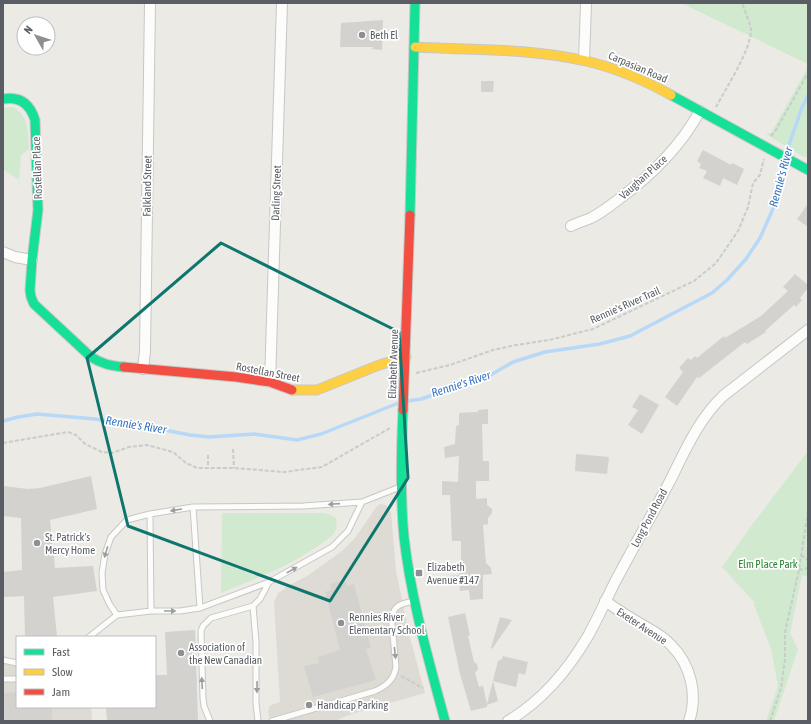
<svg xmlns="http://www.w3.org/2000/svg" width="811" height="724" viewBox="0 0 811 724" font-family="'Asap Condensed',sans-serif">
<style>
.education{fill:#dedbd4}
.green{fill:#d1e9cf}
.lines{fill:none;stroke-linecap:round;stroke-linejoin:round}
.stream{stroke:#b7d9f7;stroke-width:3.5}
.building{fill:#d3d2cf}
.lane-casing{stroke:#c7c7c6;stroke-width:7}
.street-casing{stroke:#c7c7c6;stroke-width:12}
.fast-casing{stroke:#c7c8c7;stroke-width:11}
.slow-casing{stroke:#c7c8c7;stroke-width:11}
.jam-casing{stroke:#c7c8c7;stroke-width:11}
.path{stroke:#c7cdca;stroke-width:2;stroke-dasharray:4 2;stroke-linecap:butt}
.lane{stroke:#fcfcfb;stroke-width:5}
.street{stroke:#fcfcfb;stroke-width:10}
.fast{stroke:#16e098;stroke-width:9}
.slow{stroke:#ffcf43;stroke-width:9}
.jam{stroke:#f24e42;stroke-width:9}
.oneway{fill:#9b9da0}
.marked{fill:none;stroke:#0f766e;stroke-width:3;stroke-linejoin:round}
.poi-dot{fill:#8d8f91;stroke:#fff;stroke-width:1.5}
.labels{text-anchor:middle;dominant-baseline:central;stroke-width:3.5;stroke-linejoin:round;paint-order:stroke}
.poi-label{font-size:11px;fill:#5a5e64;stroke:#fff;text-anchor:start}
.street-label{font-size:11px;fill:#5a5e64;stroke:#fff}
.park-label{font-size:11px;fill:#2c8234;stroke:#fff}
.water-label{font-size:12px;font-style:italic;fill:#3776c3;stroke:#fff}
</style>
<rect width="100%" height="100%" fill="#ebeae5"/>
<path class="education" d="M380 504 386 505 391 512 396 571 410 638 425 693 352 714 335 721H271L268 713 269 707 271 705 280 702 274 603 278 593 282 591 286 587 307 576 342 551 355 538 377 506Z
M3 662H17V707H91L92 721H3Z"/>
<path class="green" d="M681 3H808V64Z
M808 67V157H804L766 134 771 133Z
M12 107C29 114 28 133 29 149L21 155 19 180 3 169V108Z
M808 451V533L806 546 808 547V577L802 575 790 633 798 649 774 721H766L778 686 771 649 754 605 755 603 722 567 752 525Z
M222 513H324L331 515 336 518C337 524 337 528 334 533 330 539 323 542 318 546 288 567 254 579 221 593Z"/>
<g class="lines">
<path class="stream" d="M786 154 801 110 808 95
M407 401 421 399 487 377 513 362 545 352 600 344 630 336 712 293 727 280 746 259 760 238 772 211 780 190 782 182 784 160
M3 421 18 417 37 414 95 419 150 427 190 435 209 437 254 434 297 440 321 434 401 402"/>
</g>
<path class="building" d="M383 20 382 50 372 49 373 47H340L341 23Z
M481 81H494L493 92H481Z
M703 150 731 165 732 163 744 169 737 185 723 178 720 186 703 178 707 171 699 168 701 164 697 161Z
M808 204V227L797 219Z
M795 274 808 285V288L800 298 802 300 796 307 794 305 765 331 766 332 747 344 745 342 699 378 697 377 677 406 665 397 683 372 679 368 688 358 691 360 695 356 697 358 724 336 725 338 761 316 788 291 783 287Z
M640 394 659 405 642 434 628 425 638 410 632 407Z
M488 409V424H482L483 461H489V481H476V499L487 498V505L492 509V513L488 518V524L483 525 486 563 491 568 492 574 483 575V599L470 600 469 590 460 591 459 583 442 584 441 577 459 575 458 568H461V541H452L450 495H442V481L458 482 459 456 445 458 444 447 455 444 456 426 459 425V413L477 412 479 410Z
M576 454 609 457 607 474 575 471Z
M91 476 97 509 50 520 55 568 93 566 97 591 53 597 57 636 25 637 24 596 3 597V572L22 570 21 518 3 516V486L28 489 40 488Z
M345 580 347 586 354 584 371 648 366 649 376 680 313 697 304 666 319 663 318 657 340 650 325 592 331 590 330 584Z
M465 613 470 635 468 636 474 662 477 664 478 669 475 673 479 687 483 686 487 704 498 661 502 659 503 656 528 662 525 675 519 673 516 687 493 681 498 701 487 705V707L471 711 460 674 448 617Z
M500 617 512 620 492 649 491 648Z
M195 630 198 721H107L106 707H155V675H167L165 632Z
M17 692V707H52V721H3V693Z"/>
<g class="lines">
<defs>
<path id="lane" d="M362 502 400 487
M193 507 200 608
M150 514 151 611
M253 606 256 642V703L258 721
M89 637 117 615 151 611H180L200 608 269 582 332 547 348 531 362 502 303 506 193 507 150 514 127 520 111 537 105 554 102 573 103 590 110 605 117 615
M3 660 17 663
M3 679H17
M210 721 204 706 203 698 201 631 203 626 211 618 253 606 260 599 269 582
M272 721 375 691C386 686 394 680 396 667L392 624C391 607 398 604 414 601"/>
<path id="street" d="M584 60 586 3
M571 226C577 223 584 221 591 218 601 213 610 206 619 199 652 175 680 147 700 111
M3 252 15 257 32 260
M143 369 145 351 150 3
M270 382 282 3
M605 601C618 610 632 619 646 627 655 632 664 637 671 645 691 665 698 695 689 721
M508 721C542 701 568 670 588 636 598 618 606 600 615 582 633 548 652 515 670 481 685 451 698 420 723 396L808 330"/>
<path id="fast" d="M671 95 808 170
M3 99C20 96 30 104 35 120L38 210 32 260 30 290 31 297 34 304 91 357C102 364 111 366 124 367
M410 215 415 3
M403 410C401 452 400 495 404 537 411 600 429 661 445 721"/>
<path id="slow" d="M415 47C471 50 531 48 586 61 616 68 644 80 671 95
M292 390H317L379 365 406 357"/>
<path id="jam" d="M124 367 236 377 270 382 292 390
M403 410 410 215"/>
</defs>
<use href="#lane" class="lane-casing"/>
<use href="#street" class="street-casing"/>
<use href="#fast" class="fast-casing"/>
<use href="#slow" class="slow-casing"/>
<use href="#jam" class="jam-casing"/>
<path class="path" d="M716 107C726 88 751 50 751 30 751 25 744 9 742 3
M771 136 776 130 808 73
M416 373 450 365 493 350 516 345 549 340 593 329 694 281 716 263 738 231 748 207 753 183 760 175 764 159
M3 443 68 432 76 435 85 444 102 452 112 453 129 447 147 445 173 452 186 463 197 468H234L284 472 322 467 390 428
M233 449 234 468
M208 455V468
M801 555 808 560
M799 570 808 568
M401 676 423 688
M770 721 781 688 785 659V632L799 570 808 511"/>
<use href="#lane" class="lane"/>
<use href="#street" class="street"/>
<use href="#fast" class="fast"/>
<use href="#slow" class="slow"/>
<use href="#jam" class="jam"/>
</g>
<defs><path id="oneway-solid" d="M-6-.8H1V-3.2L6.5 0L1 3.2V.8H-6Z"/></defs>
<g class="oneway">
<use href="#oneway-solid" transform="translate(334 504) rotate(176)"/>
<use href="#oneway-solid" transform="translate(176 510) rotate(171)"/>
<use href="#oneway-solid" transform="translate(106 552) rotate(107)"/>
<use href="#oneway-solid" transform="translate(292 570) rotate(-29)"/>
<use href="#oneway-solid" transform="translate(170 611)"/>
<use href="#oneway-solid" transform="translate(395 653) rotate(84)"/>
<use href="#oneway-solid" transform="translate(202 683) rotate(-93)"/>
<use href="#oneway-solid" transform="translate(257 687) rotate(91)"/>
</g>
<path class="marked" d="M221 243 399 332 408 478 330 601 128 526 87 358Z"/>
<g class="poi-dot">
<circle cx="362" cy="35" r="4"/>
<circle cx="37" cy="543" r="4"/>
<rect x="415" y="569" width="8" height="8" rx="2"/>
<circle cx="341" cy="623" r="4"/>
<circle cx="181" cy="653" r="4"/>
<circle cx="309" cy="705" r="4"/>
</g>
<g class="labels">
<g class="poi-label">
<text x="370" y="35">Beth El</text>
<text x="45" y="537">St. Patrick's<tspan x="45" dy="13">Mercy Home</tspan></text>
<text x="427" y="567">Elizabeth<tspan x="427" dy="13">Avenue #147</tspan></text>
<text x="349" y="617">Rennies River<tspan x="349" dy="13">Elementary School</tspan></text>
<text x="189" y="647">Association of<tspan x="189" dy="13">the New Canadian</tspan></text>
<text x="317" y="705">Handicap Parking</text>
</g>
<g class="street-label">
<text transform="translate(638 67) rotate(23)">Carpasian Road</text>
<text transform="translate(37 168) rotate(-92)">Rostellan Place</text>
<text transform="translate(643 177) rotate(-42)">Vaughan Place</text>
<text transform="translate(147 186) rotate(-89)">Falkland Street</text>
<text transform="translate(276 193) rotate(-88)">Darling Street</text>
<text transform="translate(625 305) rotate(-24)">Rennie's River Trail</text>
<text transform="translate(393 364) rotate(-88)">Elizabeth Avenue</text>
<text transform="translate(268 372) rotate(11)">Rostellan Street</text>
<text transform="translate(649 518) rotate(-62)">Long Pond Road</text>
<text transform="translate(642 626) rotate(33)">Exeter Avenue</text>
</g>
<g class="park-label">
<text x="768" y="564">Elm Place Park</text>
</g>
<g class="water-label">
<text transform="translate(781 177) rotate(-75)">Rennie's River</text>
<text transform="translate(461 384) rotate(-18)">Rennie's River</text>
<text transform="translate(136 425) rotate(9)">Rennie's River</text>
</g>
</g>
<rect width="811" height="724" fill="none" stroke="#5a5e64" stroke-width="8"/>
<rect x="16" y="636" width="140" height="72" fill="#ffffff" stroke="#bdbfc1"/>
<rect x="24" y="649" width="20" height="6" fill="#16e098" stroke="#bdbfc1"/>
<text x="52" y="656" font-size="12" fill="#5a5e64">Fast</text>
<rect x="24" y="669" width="20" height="6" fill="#ffcf43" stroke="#bdbfc1"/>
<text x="52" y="676" font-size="12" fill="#5a5e64">Slow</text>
<rect x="24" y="689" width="20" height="6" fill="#f24e42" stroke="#bdbfc1"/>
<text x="52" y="696" font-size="12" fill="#5a5e64">Jam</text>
<g transform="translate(36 36) rotate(309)"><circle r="19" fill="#ffffff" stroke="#bdbfc1"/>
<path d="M0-3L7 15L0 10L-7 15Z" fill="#8d8f91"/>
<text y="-6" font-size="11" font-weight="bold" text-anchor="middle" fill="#5a5e64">N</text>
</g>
</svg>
